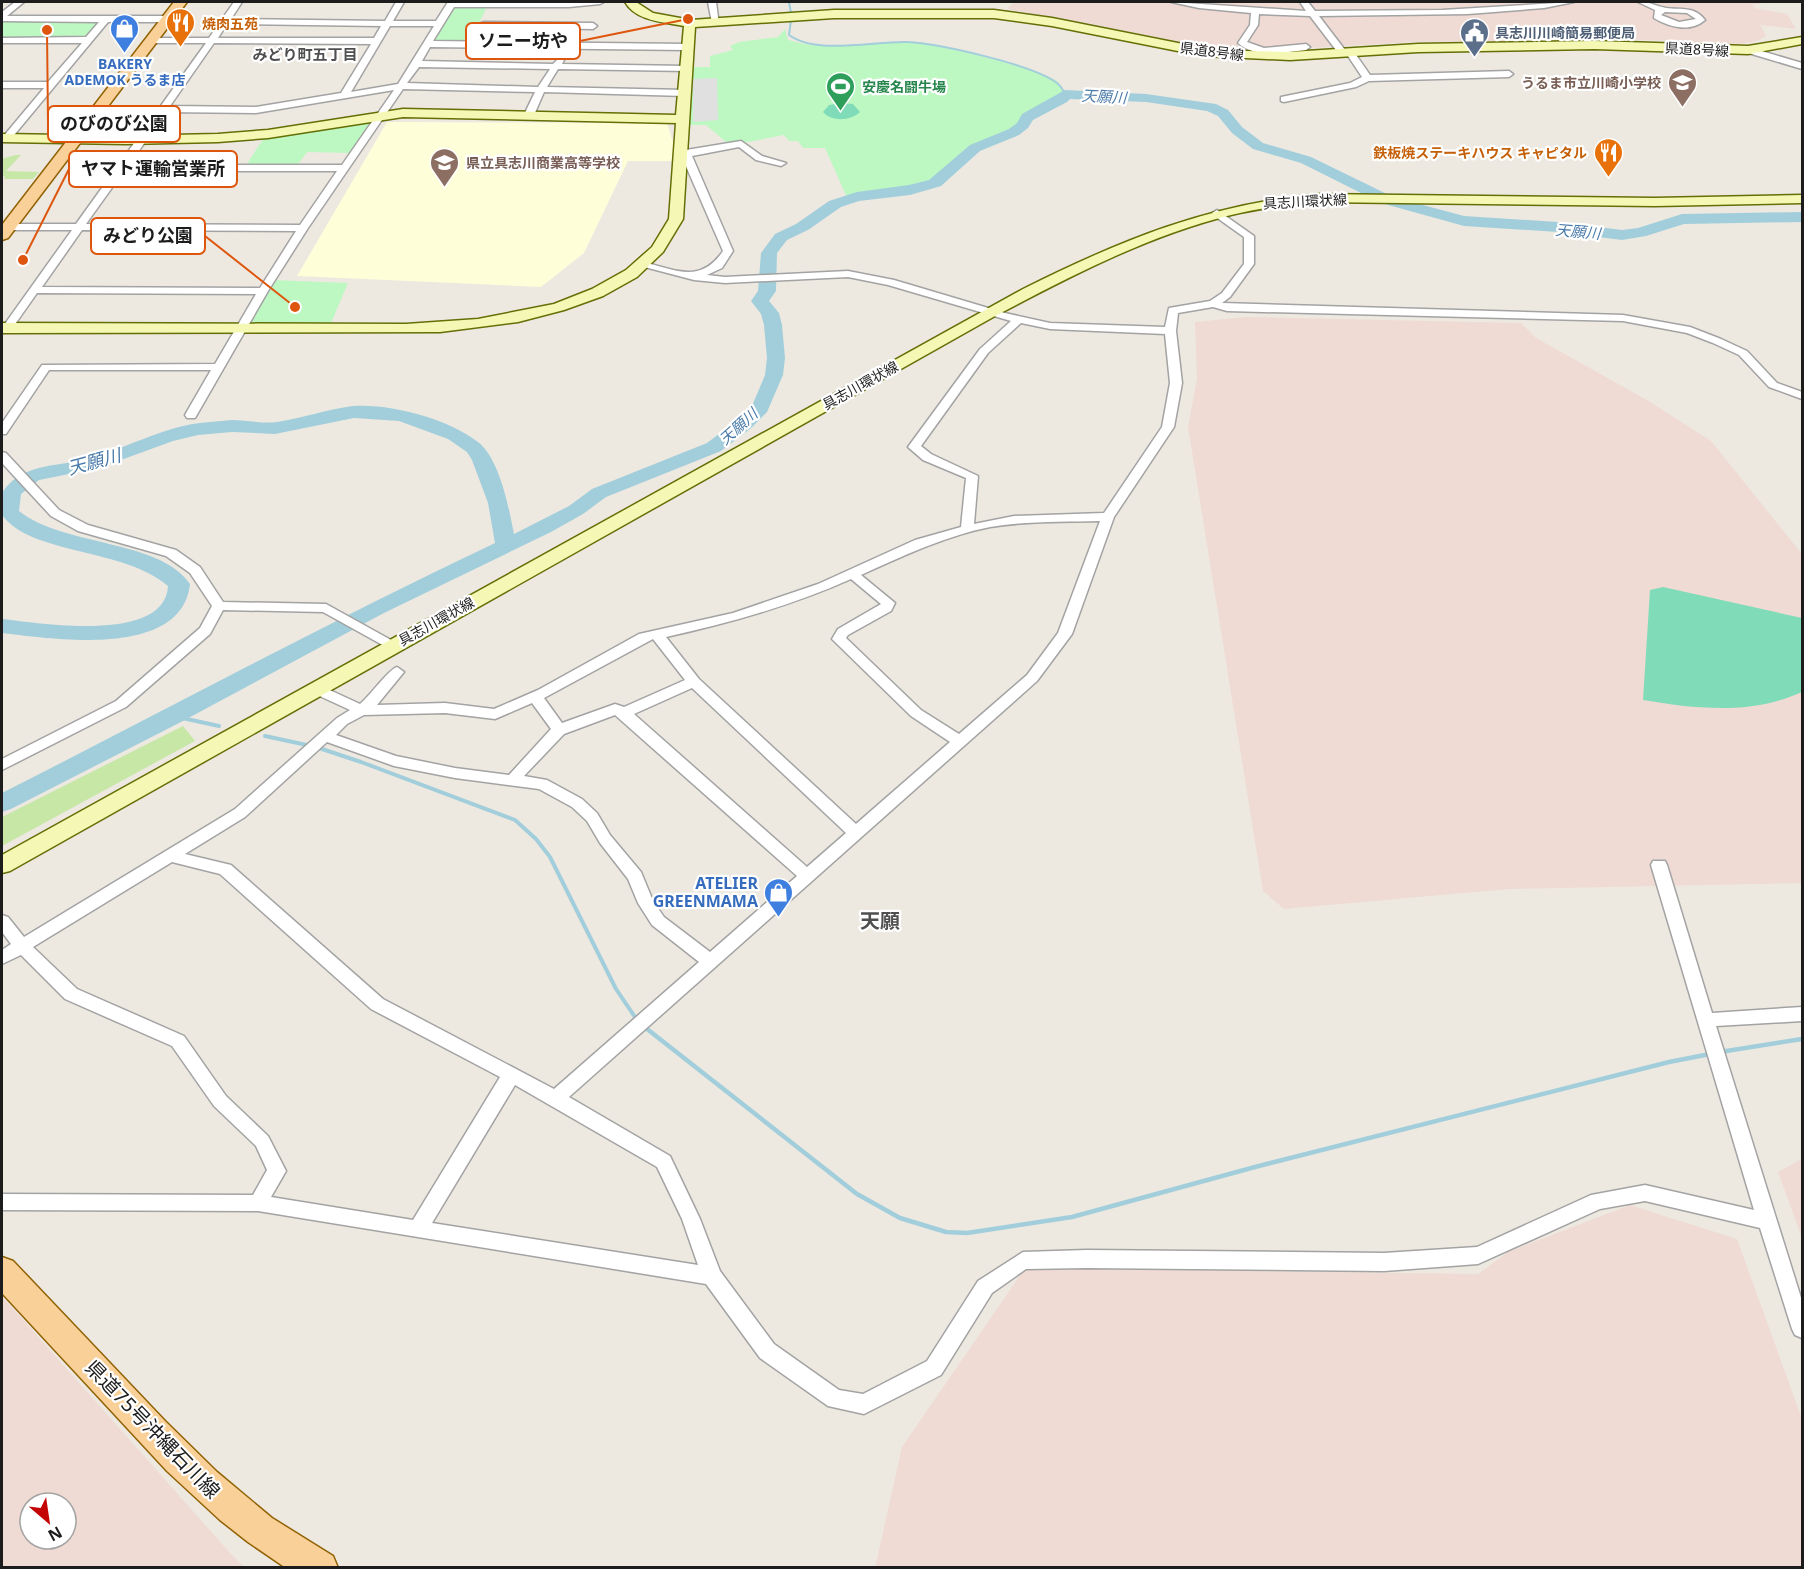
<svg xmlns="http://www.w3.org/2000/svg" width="1804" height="1569" viewBox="0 0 1804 1569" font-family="'Noto Sans','Noto Sans JP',sans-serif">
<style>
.education{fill:#fefed9}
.military{fill:#efdbd4;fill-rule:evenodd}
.grass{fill:#c7e7a7}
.park{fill:#bdf8c2}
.pitch{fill:#80dcb8}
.parking{fill:#e0e0e0}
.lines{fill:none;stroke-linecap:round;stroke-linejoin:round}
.stream-far2{stroke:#a2cedb;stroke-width:2}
.stream-far1{stroke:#a2cedb;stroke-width:4}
.stream{stroke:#a2cedb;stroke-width:4.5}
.river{fill:#a2cedb;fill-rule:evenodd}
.street-casing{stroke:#a3a3a3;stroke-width:3}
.secondary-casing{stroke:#646f06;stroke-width:3}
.primary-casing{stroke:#916203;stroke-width:3}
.street{fill:#fff;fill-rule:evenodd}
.secondary{fill:#f5f8b4;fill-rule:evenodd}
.primary{fill:#fad099;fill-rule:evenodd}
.labels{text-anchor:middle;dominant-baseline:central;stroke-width:4.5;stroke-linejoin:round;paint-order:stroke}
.far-food-label{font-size:14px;font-weight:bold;fill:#c56008;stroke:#fff;text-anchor:start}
.far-service-label{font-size:14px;font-weight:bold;fill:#4e5e75;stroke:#fff;text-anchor:start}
.far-street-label{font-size:14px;fill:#1c1c1c;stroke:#fff}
.far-shop-label{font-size:14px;font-weight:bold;fill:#366cbe;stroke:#fff}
.far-education-label{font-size:14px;font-weight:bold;fill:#785e54;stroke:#fff;text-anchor:end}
.far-leisure-label{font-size:14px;font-weight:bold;fill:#27864d;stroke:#fff;text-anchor:start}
.far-neighbourhood-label{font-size:15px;font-weight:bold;fill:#4f4f4f;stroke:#fff}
.far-water-label{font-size:15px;font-style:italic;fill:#4a7aa9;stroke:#fff}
.shop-label{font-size:16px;font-weight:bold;fill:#366cbe;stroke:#fff;text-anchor:end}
.water-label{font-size:18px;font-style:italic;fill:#4a7aa9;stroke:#fff}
.quarter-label{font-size:20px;font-weight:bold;fill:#4f4f4f;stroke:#fff}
.near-street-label{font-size:20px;fill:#1c1c1c;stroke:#fff}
.leader{fill:none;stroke:#de560d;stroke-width:2}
.callout-dot{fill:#de560d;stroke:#fff;stroke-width:2}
.callout{fill:#fff;stroke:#de560d;stroke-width:2}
.callout-label{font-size:18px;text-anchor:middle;font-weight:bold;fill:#1c1c1c}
</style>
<rect width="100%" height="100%" fill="#ede9e1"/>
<path class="education" d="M387 122 667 123 679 161H628L584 253 541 287 297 276Z"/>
<path class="military" d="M1014 2H1768L1752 5 1755 8 1787 14 1796 29 1760 25 1766 36 1757 41 1739 44 1623 39 1413 42 1257 51 1193 45 1007 9Z
M1246 317 1521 323 1536 338 1647 400 1711 441 1802 554V883L1509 889 1284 909 1263 891 1188 427 1197 378 1195 322Z
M1802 1159V1238L1778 1172Z
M1630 1205 1737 1239 1802 1419V1567L875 1568 902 1447 1025 1268 1478 1274 1508 1252Z
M2 1296 231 1554 244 1567H2ZM30 1503H66V1539H30Z"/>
<path class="grass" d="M15 155H21L6 171 39 172 33 179H4L5 176H2V159Z
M183 726 195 741 2 846V817Z"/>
<path class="park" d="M450 5 483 6 486 9 468 45 429 44Z
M3 21 96 22 98 23 86 38 80 39 2 38Z
M785 29 788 40C834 53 862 41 907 42 929 42 1042 69 1058 82 1061 85 1063 91 1065 94L1062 99 1027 117 1023 125 1014 132 984 144 967 153 935 183 910 190 848 200 825 148H803L798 141H789L784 135 743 143 726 142 706 125H685L686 67H710V56L733 50 730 46 739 42 778 37Z
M367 121 372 124 349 153 307 152 296 167H245L263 139Z
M273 280 348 283 331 323 335 329 240 328Z"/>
<path class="pitch" d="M841 103 853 104 860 112C851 121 832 122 823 112L829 105Z
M1663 587 1802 618V692C1751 715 1697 709 1643 700L1650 590Z"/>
<path class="parking" d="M717 78 718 120 693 122V79Z"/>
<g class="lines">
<path class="stream-far2" d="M789 2 791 13
M791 20 789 35C816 55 874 41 907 42 937 43 1034 65 1057 83 1061 86 1063 90 1065 94"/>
<path class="stream-far1" d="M173 716 219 726
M265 736 316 747 361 762 515 820 536 839 550 857 616 989 637 1020"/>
<path class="stream" d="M642 1025 857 1194 900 1218 946 1232 967 1233 1072 1217 1255 1167 1669 1062 1710 1054
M1720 1052 1802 1039"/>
<path class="river" d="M1065 90 1146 94 1216 104 1228 110 1242 127 1263 143 1311 157 1393 197 1464 216 1558 222 1622 230 1638 228 1682 214 1802 212V222L1684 224 1646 236 1622 240 1558 232 1464 226 1381 203 1301 163 1253 149 1232 133 1218 116 1207 111 1146 102 1070 99 1067 102 1033 120 1028 128 1019 135 980 151 941 186 910 195 859 201 841 207 808 230 787 240 777 253 776 291 769 301 779 313 782 325 785 358 783 375 767 412 750 429 721 451 606 497 583 514 551 532 384 613 181 722 11 809 2 812V793C166 710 328 622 495 543L488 503 472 460 467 452 448 439 399 421 354 418 275 434 232 432 198 435 173 441 99 468 39 480 21 494 19 511C64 547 160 539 190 584 182 659 53 639 2 633V619C39 623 165 644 168 586 125 548 31 555 2 515V493C21 463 56 467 87 459 125 449 160 428 200 423 210 422 221 421 232 420 247 420 263 424 277 422 303 418 328 409 353 406 390 403 449 419 478 442 500 459 509 509 514 534L569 506 592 489 707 443 736 421 752 406 765 375 767 358 764 325 761 314 751 301 758 291 761 253 775 234 796 224 829 201 857 192 909 185 929 180 970 145 1009 129 1017 123 1022 114Z"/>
<defs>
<path id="street" d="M15 2H24L7 16H167L171 19 167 22H108L10 140 7 141 2 138 44 88H2V82H48L82 43H2V38L86 37 99 22 2 21V12Z
M234 2H242L231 19 385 21 396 2H404L393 21H436L448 2H604L600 4 569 7H454L433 41 688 44 692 47 688 50 430 47 422 61 553 64 560 57 564 60 562 64 686 66 690 69 689 71 558 69 547 87 685 90 690 93 685 96 544 92 534 115 529 118 524 115 535 92 403 89 308 228 268 291 195 418H187L185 415 211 370H49L6 434H2V423L42 365 215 364 256 294 37 293 11 330 7 331 2 328 72 230H2V224H76L206 43H152L148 40 149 38H209ZM227 24 381 26 374 38H218ZM390 26H434L398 84 351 92ZM214 43 371 44 341 93 256 107 170 106ZM419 67 550 69 538 87 407 83ZM394 90 342 165H129L166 112 256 113ZM124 171H337L300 225 86 224ZM82 230 296 231 260 288 42 287Z
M708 2H716L719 25 712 23Z
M1171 2 1306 11 1300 2H1308L1315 11 1442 10 1574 2 1544 8 1468 14 1319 16 1345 50 1352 49 1370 75 1509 71 1513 74 1509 77 1369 81 1356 87 1284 102 1281 101V97L1350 83 1362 77 1346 53 1339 54 1310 16 1259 14 1258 25 1247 42 1264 48 1306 44 1310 47 1306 50C1284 52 1256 59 1238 43L1250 25 1251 13 1199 8Z
M1638 2C1648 1 1655 6 1666 8 1682 10 1694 6 1705 20 1690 33 1669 27 1654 18L1655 10ZM1665 12 1687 13 1696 19 1679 22 1661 15Z
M484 22 593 23 597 26 593 29 481 27V23Z
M1748 47 1802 63V69L1745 52V48Z
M741 141 762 156 786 163 781 166 756 160 739 147 692 156 733 251 722 268 707 275 725 277 848 271 894 280 1005 313 1050 323 1165 327 1169 308 1210 301 1222 293 1244 264V237L1213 215 1212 213 1217 210 1254 236V264L1230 297 1222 303 1623 315 1690 327 1721 339 1747 351 1777 383 1802 392V399L1769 387 1739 355 1713 343 1687 333 1623 321 1227 311 1213 307 1178 313 1176 331 1182 383 1174 427 1114 517 1072 634 1037 681 569 1097 670 1156 700 1219 720 1271 774 1344 839 1390 863 1394 927 1361 978 1281 1023 1252 1087 1250 1384 1253 1477 1247 1591 1195 1645 1185 1754 1210 1651 865 1653 861H1665L1667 865 1712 1013 1802 1007V1021L1716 1026 1802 1301V1338L1795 1335 1792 1329 1760 1228 1645 1201 1600 1209 1478 1264 1384 1271 1087 1268 1026 1269 992 1293 941 1375 864 1414 828 1406 760 1358 706 1284 258 1211 2 1210V1194L253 1195 267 1170 256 1146 214 1106 172 1046 65 999 21 955 2 964V950L11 944 2 932V915L8 917 24 937 235 809 337 718 350 710 311 692 309 689 311 686H321L360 704C370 696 388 670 397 667L404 672 377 705 445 703 494 709 538 690 639 634 733 613 818 584 915 540 961 527 966 478 923 460 908 447 980 349 1011 321 888 285 848 277 725 283 694 280 637 265 642 262C675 269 700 285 723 251L682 157 675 154 680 151ZM1021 323 1050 329 1165 334 1170 383 1162 427 1104 513 1014 516 974 524 978 476 931 454 921 446 988 353ZM1100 521 1058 633 1027 675 959 734 921 710 846 638 848 635 891 611 895 603 861 575C903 556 945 536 990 527 1026 521 1064 522 1100 521ZM851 579 881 604 838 629 832 639 911 716 950 742 856 824 699 679 666 637C729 623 791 606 851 579ZM653 639 685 680 624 707 615 704 562 723 544 698ZM692 688 846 833 807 867 634 714ZM532 703 551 729 509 775 455 768 396 756 336 735 347 724 364 715 445 713 495 719ZM615 715 797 876 710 952 664 917 653 901 641 872 610 835 597 813 582 799 547 780 524 776 564 734ZM327 742 394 766 455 778 539 789 572 807 587 821 600 843 628 879 638 903 652 925 699 962 554 1089 383 999 231 865 185 854 245 817ZM172 862 220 874 371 1009 500 1077 413 1220 271 1197 286 1171 268 1136 226 1096 184 1036 77 989 33 947ZM515 1085 657 1167 682 1219 698 1265 432 1223Z
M2 452 6 453 59 510 88 525 176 550 200 567 223 602 326 604 400 645 393 649 388 648 323 612 223 610 210 634 126 707 2 770V759L116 701 200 628 212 606 190 573 166 556 78 531 51 516 2 463Z"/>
<path id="secondary" d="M625 2H636L653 13 691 20 834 10H994L1052 18 1203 48 1246 51 1290 52 1418 44 1594 41 1748 46 1802 37V44L1748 54 1594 49 1418 52 1290 60 1203 56 1052 26 994 18H834L695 27 683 219 663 252 637 277 603 296 564 310 518 322 440 332 2 333V323L406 324 478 319 554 304 592 289 626 270 652 247 669 219 676 123 403 117 268 138 218 142 126 144 2 142V134L126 136 218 134 268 130 403 109 676 115 684 26C663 22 636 21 625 2Z
M1317 194 1655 198 1802 195V203L1655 206 1317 202C1288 205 1259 208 1231 215 1147 236 1071 276 995 316L10 871 2 873V855L1023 289C1121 240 1207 205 1317 194Z"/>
<path id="primary" d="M174 2H187L8 238 2 240V225Z
M2 1257 13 1261 166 1422 217 1472 272 1518 333 1556 338 1568H286L248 1542 220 1520 167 1471 2 1293Z"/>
</defs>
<use href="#street" class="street-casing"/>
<use href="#secondary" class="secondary-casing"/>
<use href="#primary" class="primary-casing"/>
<use href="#street" class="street"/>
<use href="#secondary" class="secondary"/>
<use href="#primary" class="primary"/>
</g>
<defs>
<symbol id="restaurant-pin" viewBox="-11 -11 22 30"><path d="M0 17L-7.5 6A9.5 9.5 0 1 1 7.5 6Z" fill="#e8710a" stroke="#fff"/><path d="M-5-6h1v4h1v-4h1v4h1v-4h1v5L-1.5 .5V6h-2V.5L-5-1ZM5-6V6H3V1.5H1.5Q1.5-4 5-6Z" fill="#fff"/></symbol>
<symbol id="shop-pin" viewBox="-11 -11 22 30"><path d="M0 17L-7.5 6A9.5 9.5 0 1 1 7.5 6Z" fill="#3f7fe0" stroke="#fff"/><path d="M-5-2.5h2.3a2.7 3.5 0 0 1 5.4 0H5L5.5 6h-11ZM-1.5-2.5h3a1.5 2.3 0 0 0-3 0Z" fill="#fff"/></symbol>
<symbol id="civic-pin" viewBox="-11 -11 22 30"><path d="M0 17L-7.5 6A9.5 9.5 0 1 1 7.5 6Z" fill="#5c6f8a" stroke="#fff"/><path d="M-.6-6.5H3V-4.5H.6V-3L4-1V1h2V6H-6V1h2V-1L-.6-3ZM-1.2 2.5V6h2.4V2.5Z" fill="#fff"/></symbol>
<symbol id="school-pin" viewBox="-11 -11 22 30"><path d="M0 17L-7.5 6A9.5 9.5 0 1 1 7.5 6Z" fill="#8d6e63" stroke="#fff"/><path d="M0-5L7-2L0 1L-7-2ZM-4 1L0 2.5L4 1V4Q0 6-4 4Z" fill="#fff"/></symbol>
<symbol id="stadium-pin" viewBox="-11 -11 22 30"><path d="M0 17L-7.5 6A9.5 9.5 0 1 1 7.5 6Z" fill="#2e9e5b" stroke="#fff"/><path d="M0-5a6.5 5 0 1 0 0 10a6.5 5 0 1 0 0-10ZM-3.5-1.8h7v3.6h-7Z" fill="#fff"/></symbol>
</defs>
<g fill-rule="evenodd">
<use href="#restaurant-pin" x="164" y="6" width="33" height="45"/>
<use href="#shop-pin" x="108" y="12" width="33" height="45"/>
<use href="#civic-pin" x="1458" y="16" width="33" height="45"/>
<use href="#school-pin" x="1666" y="66" width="33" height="45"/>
<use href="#stadium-pin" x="824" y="70" width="33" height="45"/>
<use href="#restaurant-pin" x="1592" y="136" width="33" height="45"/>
<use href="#school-pin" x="428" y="146" width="33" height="45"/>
<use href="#shop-pin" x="762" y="876" width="33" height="45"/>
</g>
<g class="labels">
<g class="far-food-label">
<text x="202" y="23">焼肉五苑</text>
<text x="1587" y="152" text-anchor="end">鉄板焼ステーキハウス キャピタル</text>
</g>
<g class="far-service-label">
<text x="1495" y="32">具志川川崎簡易郵便局</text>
</g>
<g class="far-street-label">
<text transform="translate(1697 49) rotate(3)">県道8号線</text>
<text transform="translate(1212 51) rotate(7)">県道8号線</text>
<text transform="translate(1305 201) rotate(-3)">具志川環状線</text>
<text transform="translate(860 385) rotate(-29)">具志川環状線</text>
<text transform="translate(436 621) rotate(-29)">具志川環状線</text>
</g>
<g class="far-shop-label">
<text x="125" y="63">BAKERY<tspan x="125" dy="16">ADEMOK うるま店</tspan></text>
</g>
<g class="far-education-label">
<text x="1661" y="82">うるま市立川崎小学校</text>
<text x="466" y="162" text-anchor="start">県立具志川商業高等学校</text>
</g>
<g class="far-leisure-label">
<text x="862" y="86">安慶名闘牛場</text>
</g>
<g class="far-neighbourhood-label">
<text x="305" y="54">みどり町五丁目</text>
</g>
<g class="far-water-label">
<text transform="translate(1104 96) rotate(3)">天願川</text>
<text transform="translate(1578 231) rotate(5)">天願川</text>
<text transform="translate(738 426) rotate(-42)">天願川</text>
</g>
<g class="shop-label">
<text x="758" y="883">ATELIER<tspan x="758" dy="18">GREENMAMA</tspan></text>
</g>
<g class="water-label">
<text transform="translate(94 461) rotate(-15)">天願川</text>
</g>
<g class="quarter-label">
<text x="880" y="920">天願</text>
</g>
<g class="near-street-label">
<text transform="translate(153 1429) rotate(46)">県道75号沖縄石川線</text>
</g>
</g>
<path class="leader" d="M688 19L580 41M47 30L48 124M23 260L69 169M295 307L205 236"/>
<g class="callout-dot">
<circle cx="688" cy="19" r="6"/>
<circle cx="47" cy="30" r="6"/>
<circle cx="23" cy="260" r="6"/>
<circle cx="295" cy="307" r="6"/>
</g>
<g class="callout">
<rect x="466" y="23" width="114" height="36" rx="6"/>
<rect x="48" y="106" width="132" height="36" rx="6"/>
<rect x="69" y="151" width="168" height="36" rx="6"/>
<rect x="91" y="218" width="114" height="36" rx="6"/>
</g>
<g class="callout-label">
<text x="523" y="47">ソニー坊や</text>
<text x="114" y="130">のびのび公園</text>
<text x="153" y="175">ヤマト運輸営業所</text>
<text x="148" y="242">みどり公園</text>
</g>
<rect width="1804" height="1569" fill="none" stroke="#1c1c1c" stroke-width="6"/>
<g transform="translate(48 1521) rotate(151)"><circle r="28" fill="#ffffff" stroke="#a4a4a4" stroke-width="1.5"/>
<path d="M0-4.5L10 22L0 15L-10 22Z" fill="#c40304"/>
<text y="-9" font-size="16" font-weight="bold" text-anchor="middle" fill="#1c1c1c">N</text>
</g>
</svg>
